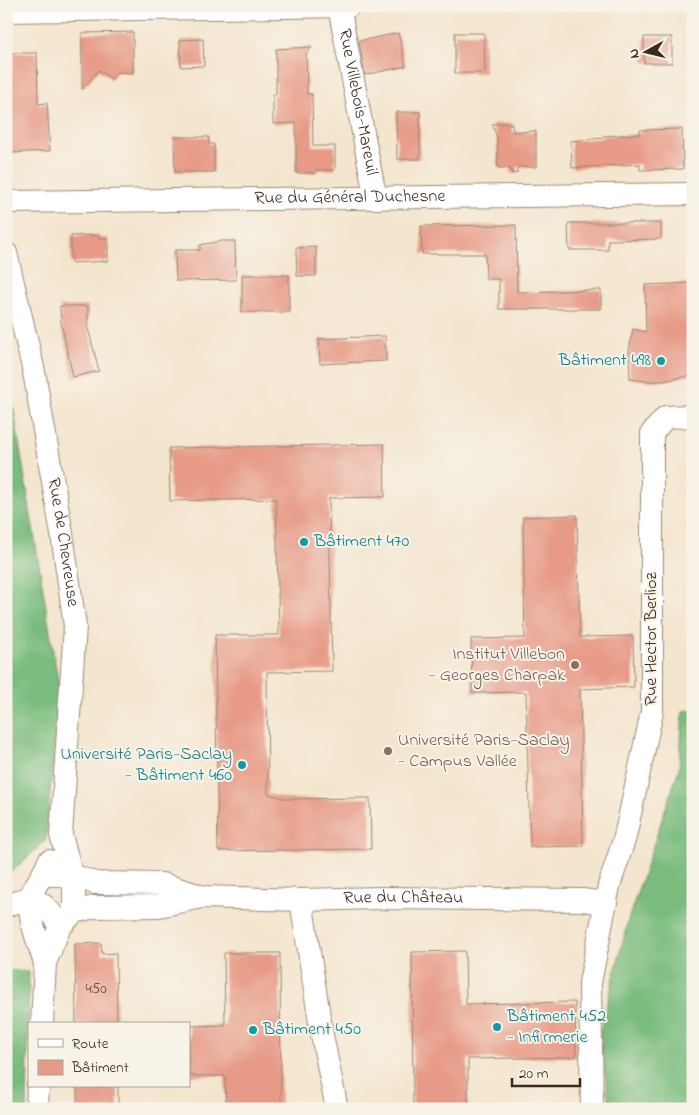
<svg xmlns="http://www.w3.org/2000/svg" width="699" height="1115" viewBox="0 0 699 1115" font-family="'Indie Flower',sans-serif">
<style>
.forest{fill:#7abc7e;stroke:#5a734e}
.building{fill:#e79a86}
.lines{fill:none;stroke-linecap:round;stroke-linejoin:round}
.minor-casing{stroke:#988876;stroke-width:24}
.minor{stroke:#fff;stroke-width:22}
.culture-dot{fill:#0f9aa8;stroke:#f7f3e8;stroke-width:2}
.education-dot{fill:#8d6e63;stroke:#f7f3e8;stroke-width:2}
.labels{text-anchor:middle;dominant-baseline:central;stroke-width:4;stroke-linejoin:round;paint-order:stroke}
.number-label{font-size:15px;fill:#664638}
.street-label{font-size:18px;fill:#3b2a1e;stroke:#f7f3e8}
.culture-label{font-size:18px;fill:#0d838f;stroke:#f7f3e8;text-anchor:start}
.education-label{font-size:18px;fill:#785e54;stroke:#f7f3e8;text-anchor:end}
</style>
<rect width="100%" height="100%" fill="#f7f3e8"/>
<filter id="ink" filterUnits="userSpaceOnUse"><feTurbulence type="fractalNoise" baseFrequency=".02" numOctaves="2"/><feDisplacementMap in="SourceGraphic" scale="10" xChannelSelector="R" yChannelSelector="G"/><feConvolveMatrix kernelMatrix="1 2 1 2 8 2 1 2 1" color-interpolation-filters="sRGB"/></filter>
<filter id="wash" filterUnits="userSpaceOnUse"><feTurbulence type="fractalNoise" baseFrequency=".0096" numOctaves="4" result="noise"/><feDisplacementMap in="SourceGraphic" scale="20" xChannelSelector="R" yChannelSelector="G"/><feGaussianBlur stdDeviation="1.12" result="paint"/><feColorMatrix in="noise" values="0 0 0 0 0 0 0 0 0 0 0 0 0 0 0 0 0 1.4 0 .05"/><feComposite in="paint" operator="in"/></filter>
<g filter="url(#wash)">
<rect width="100%" height="100%" fill="#f4e5ce"/>
<path class="forest" d="M6 363 59 687 46 840 6 877Z
M693 710V1109H610L600 1032 629 917 679 769 683 711Z
M6 970 29 972 27 1109H6Z"/>
<g id="blocks">
<path class="building" d="M133 32V73L117 72 111 79 99 70 82 89V33Z
M398 33 406 66 365 75 359 41Z
M455 33H484L485 73H455Z
M644 37H672V63H644Z
M203 39 204 66 181 67 180 40Z
M312 47 306 54 307 94H312L313 146H335V170H316V173H296V123L273 124V95H276V49Z
M6 53H37L38 104 47 103 50 151 11 153 10 120 6 121Z
M396 112H420V159H397Z
M512 123 513 132 536 131V167H517V173L512 174 510 168H498L497 137 492 124Z
M682 129 683 169 640 170V164L572 168 571 141 603 138V136L640 134V130Z
M174 137H209V144H214V172H175Z
M568 223H661V239L608 240V250H569Z
M516 225 517 292 601 290V309H499V279H486L485 254H422L421 226Z
M99 235V238H108V261L71 263V236Z
M222 241H235L236 280 176 281 175 250H200V245Z
M316 247V276H297L296 248Z
M242 275H289V312H242Z
M693 283V375L663 381H646L630 379 629 351 633 329 646 332 645 285Z
M60 306H88V328L99 371 73 377 61 323Z
M385 336 386 361 320 364 319 339Z
M384 444 385 497 329 498 332 671 267 672 268 794 288 799 370 798 371 849 218 851 215 635H279L276 499 170 501 169 448Z
M577 515 580 637 633 636 634 687 580 689 583 846 530 847 526 692 472 693 471 639 525 638 523 517Z
M101 943 102 954 116 953 117 1024H76L75 944Z
M465 951 466 1004 575 1002 576 1057 468 1059V1109H413L412 952Z
M224 953H280L281 1109H226L225 1076H189V1026L225 1025Z
M77 1086H118V1109H77Z"/>
</g>
</g>
<g filter="url(#ink)">
<use href="#blocks" fill-opacity="0" stroke="#988876" stroke-width="1"/>
<g class="lines">
<defs>
<g id="minor">
<path id="s1" d="M339 6 373 185 377 198"/>
<path d="M6 11 349 6"/>
<path id="s2" d="M6 202 693 194"/>
<path id="s3" d="M6 253 34 372 62 534 75 626 61 835 72 875 74 889V912L60 927 45 963 42 1024"/>
<path d="M44 875H72L95 883 162 884 201 896"/>
<path d="M301 900 322 1035 337 1109"/>
<path d="M6 906 30 897C46 905 51 911 60 927"/>
<path id="s4" d="M74 912 94 907 159 906 202 897 301 900 381 898 582 900 606 903"/>
<path d="M45 963C40 948 25 909 31 895 36 883 45 873 49 861"/>
<path d="M37 1109 38 1086"/>
<path d="M592 1109 590 983 609 886 625 837 652 712V433L666 417 693 416"/>
</g>
</defs>
<use href="#minor" class="minor-casing"/>
<use href="#minor" class="minor"/>
</g>
</g>
<g class="culture-dot">
<circle cx="661" cy="361" r="5"/>
<circle cx="304" cy="542" r="5"/>
<circle cx="242" cy="765" r="5"/>
<circle cx="497" cy="1027" r="5"/>
<circle cx="253" cy="1030" r="5"/>
</g>
<g class="education-dot">
<circle cx="575" cy="665" r="5"/>
<circle cx="388" cy="751" r="5"/>
</g>
<g class="labels">
<g class="number-label">
<text x="96" y="989">450</text>
</g>
<g class="street-label">
<text stroke="none"><textPath href="#s1" startOffset="98">Rue Villebois-Mareuil</textPath></text>
<text stroke="none"><textPath href="#s2" startOffset="344">Rue du Général Duchesne</textPath></text>
<text stroke="none"><textPath href="#s3" startOffset="295">Rue de Chevreuse</textPath></text>
<text transform="translate(652 639) rotate(-90)">Rue Hector Berlioz</text>
<text stroke="none"><textPath href="#s4" startOffset="331">Rue du Château</textPath></text>
</g>
<g class="culture-label">
<text x="651" y="361" text-anchor="end">Bâtiment 498</text>
<text x="314" y="542">Bâtiment 470</text>
<text x="232" y="755" text-anchor="end">Université Paris-Saclay<tspan x="232" dy="21">- Bâtiment 460</tspan></text>
<text x="507" y="1017">Bâtiment 452<tspan x="507" dy="21">- Infirmerie</tspan></text>
<text x="263" y="1030">Bâtiment 450</text>
</g>
<g class="education-label">
<text x="565" y="655">Institut Villebon<tspan x="565" dy="21">- Georges Charpak</tspan></text>
<text x="398" y="741" text-anchor="start">Université Paris-Saclay<tspan x="398" dy="21">- Campus Vallée</tspan></text>
</g>
</g>
<rect width="699" height="1115" fill="none" stroke="#f7f3e8" stroke-width="25"/>
<rect x="28" y="1022" width="162" height="65" fill="#f7f3e8" stroke="#aca397"/>
<rect x="38" y="1039" width="25" height="8" fill="#ffffff" stroke="#aca397"/>
<text x="72" y="1048" font-size="15" fill="#3b2a1e">Route</text>
<rect x="38" y="1060" width="25" height="15" fill="#e79a86" stroke="#aca397"/>
<text x="72" y="1072" font-size="15" fill="#3b2a1e">Bâtiment</text>
<g transform="translate(646 52) rotate(262)" stroke="#f7f3e8" stroke-width="4" paint-order="stroke">
<path d="M0-4L9 19L0 12L-9 19Z" fill="#3b2a1e"/>
<text y="-8" font-size="14" font-weight="bold" text-anchor="middle" fill="#3b2a1e">N</text>
</g>
<path d="M512 1078v8h68v-8" fill="none" stroke="#3b2a1e" stroke-width="2.5"/>
<text x="519" y="1078" font-size="15" fill="#3b2a1e" stroke="#f7f3e8" stroke-width="4" paint-order="stroke">20 m</text>
</svg>
